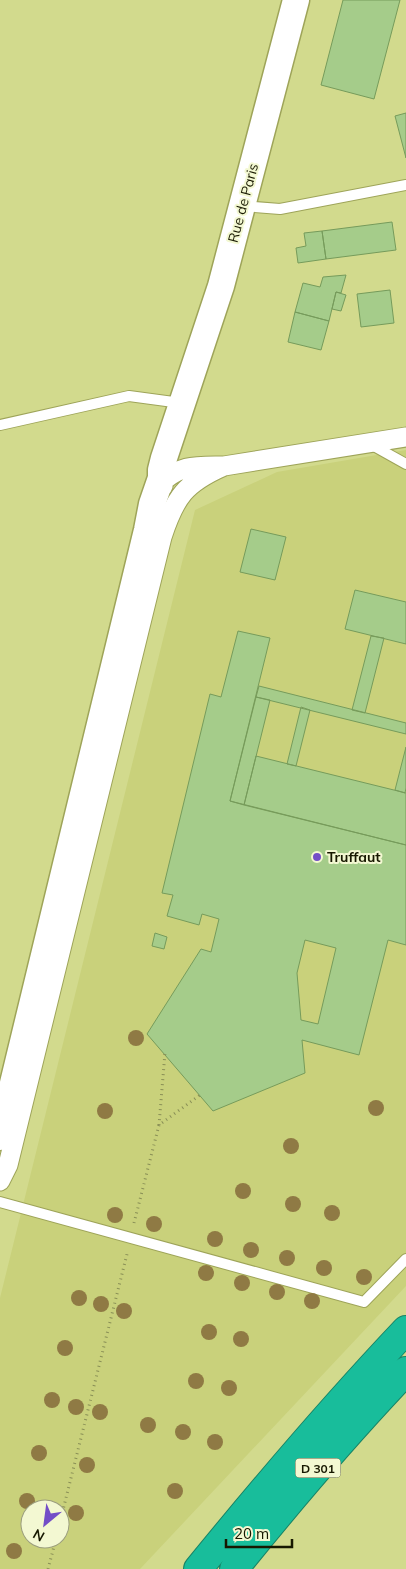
<svg xmlns="http://www.w3.org/2000/svg" width="406" height="1569" viewBox="0 0 406 1569" font-family="Mulish,sans-serif">
<style>
.built{fill:#c9d17b;fill-rule:evenodd}
.building{fill:#a5cc8a;stroke:#769b5b;fill-rule:evenodd}
.lines{fill:none;stroke-linecap:round;stroke-linejoin:round}
.lane-casing{stroke:#9ea459;stroke-width:12}
.street-casing{stroke:#9ea459;stroke-width:21}
.secondary-casing{stroke:#9ea459;stroke-width:29}
.highway-casing{stroke:#188365;stroke-width:30}
.path{stroke:#898f56;stroke-width:3;stroke-dasharray:1 4;stroke-linecap:butt}
.lane{stroke:#fff;stroke-width:10}
.street{stroke:#fff;stroke-width:19}
.secondary{stroke:#fff;stroke-width:26}
.highway{stroke:#18bd9b;stroke-width:28}
.tree{fill:#8f7a44}
.poi-dot{fill:#734ec7;stroke:#f3f8d2;stroke-width:2}
.labels{text-anchor:middle;dominant-baseline:central;stroke-width:4;stroke-linejoin:round;paint-order:stroke}
.shield{fill:#f3f8d2;stroke:#595b3f;stroke-width:1}
.shield-label{font-size:12px;font-weight:bold;fill:#171800}
.street-label{font-size:14px;fill:#171800;stroke:#f3f8d2}
.poi-label{font-size:14px;font-weight:bold;fill:#171800;stroke:#f3f8d2;text-anchor:start}
</style>
<rect width="100%" height="100%" fill="#d2da8d"/>
<path class="built" d="M406 450V1286L140 1569H0V1298L195 510 277 472ZM30 1509H60V1539H30Z"/>
<path class="building" d="M343 0H400L374 99 321 85Z
M406 113V158L395 116Z
M392 222 396 250 326 259 322 231Z
M322 231 326 259 298 263 296 248 306 246 304 233Z
M346 275 341 293 336 292 329 321 295 312 303 283 320 287 323 277Z
M390 290 394 323 361 327 357 294Z
M336 292 346 295 341 311 332 309Z
M295 312 329 321 321 350 288 342Z
M251 529 286 537 275 580 240 572Z
M355 590 406 602V644L345 629Z
M238 631 270 638 230 801 406 845V945L388 940 359 1055 302 1040 305 1073 213 1111 147 1034 201 949 211 952 219 919 202 914 199 925 167 916 173 895 162 893 210 694 221 697ZM305 940 336 948 318 1024 301 1020 297 973Z
M371 636 384 638 365 713 352 710Z
M259 686 406 723V734L256 697Z
M256 697 270 700 244 805 230 801Z
M301 707 310 710 296 766 287 764Z
M406 747V788L405 793 395 790Z
M256 756 406 793V845L244 805Z
M155 933 167 937 164 949 152 946Z"/>
<g class="lines">
<defs>
<path id="lane" d="M243 206 280 209 406 185
M0 425 129 396 181 403
M372 445 406 464
M0 1202 364 1302 406 1259"/>
<path id="street" d="M163 486 159 485C179 464 197 466 224 466L406 437
M0 1181 8 1165 162 537C175 497 185 483 224 466"/>
<path id="secondary" d="M0 1137 147 530 152 504 161 478V470L164 458 221 286 296 0"/>
<path id="highway" d="M198 1569C265 1487 333 1407 406 1330
M234 1569C289 1501 346 1434 406 1371"/>
</defs>
<use href="#lane" class="lane-casing"/>
<use href="#street" class="street-casing"/>
<use href="#secondary" class="secondary-casing"/>
<use href="#highway" class="highway-casing"/>
<path class="path" d="M159 1125 165 1053
M134 1223 159 1125 200 1095
M60 1522 127 1254
M48 1569 56 1539"/>
<use href="#lane" class="lane"/>
<use href="#street" class="street"/>
<use href="#secondary" class="secondary"/>
<use href="#highway" class="highway"/>
</g>
<g class="tree">
<circle cx="136" cy="1038" r="8"/>
<circle cx="376" cy="1108" r="8"/>
<circle cx="105" cy="1111" r="8"/>
<circle cx="291" cy="1146" r="8"/>
<circle cx="243" cy="1191" r="8"/>
<circle cx="293" cy="1204" r="8"/>
<circle cx="332" cy="1213" r="8"/>
<circle cx="115" cy="1215" r="8"/>
<circle cx="154" cy="1224" r="8"/>
<circle cx="215" cy="1239" r="8"/>
<circle cx="251" cy="1250" r="8"/>
<circle cx="287" cy="1258" r="8"/>
<circle cx="324" cy="1268" r="8"/>
<circle cx="206" cy="1273" r="8"/>
<circle cx="364" cy="1277" r="8"/>
<circle cx="242" cy="1283" r="8"/>
<circle cx="277" cy="1292" r="8"/>
<circle cx="79" cy="1298" r="8"/>
<circle cx="312" cy="1301" r="8"/>
<circle cx="101" cy="1304" r="8"/>
<circle cx="124" cy="1311" r="8"/>
<circle cx="209" cy="1332" r="8"/>
<circle cx="241" cy="1339" r="8"/>
<circle cx="65" cy="1348" r="8"/>
<circle cx="196" cy="1381" r="8"/>
<circle cx="229" cy="1388" r="8"/>
<circle cx="52" cy="1400" r="8"/>
<circle cx="76" cy="1407" r="8"/>
<circle cx="100" cy="1412" r="8"/>
<circle cx="148" cy="1425" r="8"/>
<circle cx="183" cy="1432" r="8"/>
<circle cx="215" cy="1442" r="8"/>
<circle cx="39" cy="1453" r="8"/>
<circle cx="87" cy="1465" r="8"/>
<circle cx="175" cy="1491" r="8"/>
<circle cx="27" cy="1501" r="8"/>
<circle cx="76" cy="1513" r="8"/>
<circle cx="14" cy="1551" r="8"/>
</g>
<circle class="poi-dot" cx="317" cy="857" r="5"/>
<g class="labels">
<rect class="shield" x="295.5" y="1458.5" width="45" height="19" rx="4"/>
<g class="shield-label">
<text x="318" y="1468">D 301</text>
</g>
<g class="street-label">
<text transform="translate(243 203) rotate(-75)">Rue de Paris</text>
</g>
<g class="poi-label">
<text x="327" y="857">Truffaut</text>
</g>
</g>
<g transform="translate(45 1524) rotate(209)"><circle r="24" fill="#f3f8d2" stroke="#9b9e7e"/>
<path d="M0-4L9 19L0 12L-9 19Z" fill="#734ec7"/>
<text y="-8" font-size="14" font-weight="bold" text-anchor="middle" fill="#171800">N</text>
</g>
<path d="M226 1539v8h66v-8" fill="none" stroke="#171800" stroke-width="2.5"/>
<text x="234" y="1539" font-size="15" fill="#171800" stroke="#f3f8d2" stroke-width="4" paint-order="stroke">20 m</text>
</svg>
